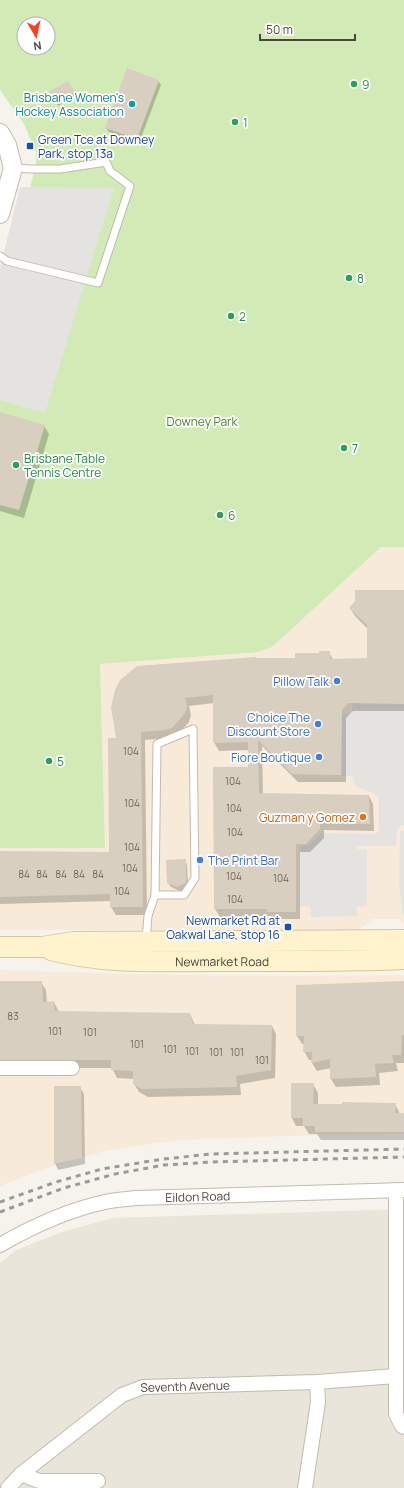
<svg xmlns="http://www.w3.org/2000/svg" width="404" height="1488" viewBox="0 0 404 1488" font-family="Manrope,sans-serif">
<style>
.residential{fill:#eae5da}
.commercial{fill:#f7ead8}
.green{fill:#d2eab5;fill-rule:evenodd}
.parking{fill:#e5e3e0}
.shadow{fill:#0003}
.building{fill:#d8cfc1}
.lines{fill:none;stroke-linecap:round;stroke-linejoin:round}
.service-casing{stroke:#c2bbae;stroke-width:9}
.minor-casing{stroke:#c2bbae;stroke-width:16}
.tertiary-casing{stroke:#c2bbae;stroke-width:20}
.secondary-casing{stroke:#d6c79b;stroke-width:22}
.service{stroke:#fff;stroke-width:7}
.minor{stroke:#fff;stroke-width:14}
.tertiary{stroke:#fff;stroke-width:18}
.secondary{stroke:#fff3cd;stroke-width:20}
.rail{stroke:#9a9a9a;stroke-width:3;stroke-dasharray:5 5;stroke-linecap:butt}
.leisure-dot{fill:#2e9e5b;stroke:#fff;stroke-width:1.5}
.culture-dot{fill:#0f9aa8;stroke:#fff;stroke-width:1.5}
.transit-dot{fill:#1a4fb4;stroke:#fff;stroke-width:1.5}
.shop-dot{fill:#3f7fe0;stroke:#fff;stroke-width:1.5}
.food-dot{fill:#e8710a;stroke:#fff;stroke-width:1.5}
.labels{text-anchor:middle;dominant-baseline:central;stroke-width:3.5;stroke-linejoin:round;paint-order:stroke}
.number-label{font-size:10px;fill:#6e675b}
.leisure-label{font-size:12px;fill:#27864d;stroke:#fff;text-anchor:start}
.culture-label{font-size:12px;fill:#0d838f;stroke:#fff;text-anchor:end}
.transit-label{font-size:12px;fill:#164399;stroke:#fff;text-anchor:start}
.park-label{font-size:12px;fill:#4a7f2a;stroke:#fff}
.shop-label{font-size:12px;fill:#366cbe;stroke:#fff;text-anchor:end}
.food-label{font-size:12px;fill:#c56008;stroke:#fff;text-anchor:end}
.street-label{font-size:12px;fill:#4b4439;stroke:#fff}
</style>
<rect width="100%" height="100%" fill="#f6f3ec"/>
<path class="residential" d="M404 1209V1488H0V1263L16 1250 62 1232 113 1218Z"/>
<path class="commercial" d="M381 547H404V926L400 919H372L365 926 356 930H0V848H105L100 664 258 652 272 647Z
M0 970 131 974 300 976 404 975V1134L289 1136 178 1140 108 1150 47 1168 0 1186Z"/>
<path class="green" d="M0 0H404V547H381L272 647 258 652 100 664 105 848H0V295L16 243 36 164V152L24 124 0 90ZM24 24H48V48H24Z"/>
<path class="parking" d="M20 187 114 188 45 413 0 400V268Z
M352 703 404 704V825L399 827 397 832 396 846H358L357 847V849L367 850V906L357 907V916L311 917V908L308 906H300V846L309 845 321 833 376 834 379 830V798L372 792 364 790 356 786 352 776H342V714H352Z
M400 831H404V915H403L399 886Z"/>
<path class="shadow" d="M158 81 161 85 139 143 109 132 106 128Z
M68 83 76 96 58 106 50 92Z
M0 413 44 426 49 434 24 518 0 511Z
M404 591V711H353L346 718V782H298L262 746 263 794 369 796 373 804 374 831 324 830V838L310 852H300V919H273L271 916 220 917 215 909 249 768V750L219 751 214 742V703L189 706 191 715 189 722 177 736 170 738 145 740 147 915H116L111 907V901L0 904V852L110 853 117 739 112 707 256 659H296L329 652 333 660 368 659V629L355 616 350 608Z
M185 860 187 865 188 887 180 891 171 887 168 883Z
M0 981 41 982 46 990 47 1003 54 1002 59 1012 190 1014 195 1025 272 1026 276 1034 275 1078 240 1084 241 1095 148 1097 139 1092 134 1084V1079L117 1078 112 1068H0Z
M404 982V1063H396L398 1071 379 1073 380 1085 336 1087 331 1079V1068L317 1071 312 1063V1060H309L304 1051 305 1044H302L297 1036Z
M313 1084 318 1093V1105L395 1104 400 1114H404V1140H321L317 1134H309L304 1126H296L292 1118Z
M80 1087 84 1094 85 1164 58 1170 55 1163Z"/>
<path class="building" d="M127 68 159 80 137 139 105 128Z
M68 81 75 92 54 102 49 92Z
M0 412 45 425 19 510 0 505Z
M355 590H404V704L348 703 342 710 341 775 292 774 258 740 259 793 369 795 370 824 320 823V829L306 844H296V912H267V909H214L213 767H248V742L213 743V695L185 698 187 706 185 713 172 728 165 730 141 732 143 907H110V894L0 897V851L109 852 108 738H116L111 707 115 690 120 680 137 666 256 657V658H295V653H319V651H330V659L367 658V625L349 608 355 601Z
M186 859V883L177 887 167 883 166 860Z
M0 981H42L43 1002 54 1001 55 1011 190 1013 193 1024 272 1025 271 1070 236 1076 237 1087 142 1089 133 1084V1071L111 1070V1060H0Z
M404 981V1035H402L401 1055H392L394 1063 375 1064 376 1077 330 1079V1059L311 1063 312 1052H303L304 1036H296V985Z
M291 1083H314L313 1104H342V1102L396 1103 395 1113H404V1132H315V1126H303V1118H291Z
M54 1086H81L82 1158 54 1164Z"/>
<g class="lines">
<defs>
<path id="service" d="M0 256 7 261 98 283 130 186 110 171 106 162 60 169H31L13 168
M146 940 148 916 155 895 157 744 193 729 195 878 184 895H155"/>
<g id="minor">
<path d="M0 1068H72"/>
<path d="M396 1190V1414L402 1426 404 1427"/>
<path id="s1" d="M0 1245C33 1226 68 1210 105 1202 115 1200 125 1199 136 1198L404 1190"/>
<path d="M21 1474 39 1481H98"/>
<path id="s2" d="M8 1488 21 1474 122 1395 143 1387 317 1382 396 1376"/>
<path d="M305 1488 318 1402 317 1382"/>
</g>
<path id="tertiary" d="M0 133 7 145 13 168 0 214"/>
<g id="secondary">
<path d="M0 947H42L74 942 404 940"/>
<path id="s3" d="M51 950C103 964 158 961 212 961 276 961 340 962 404 959"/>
</g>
</defs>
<use href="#service" class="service-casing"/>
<use href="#minor" class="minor-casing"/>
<use href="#tertiary" class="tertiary-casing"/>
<use href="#secondary" class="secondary-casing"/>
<use href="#service" class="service"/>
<use href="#minor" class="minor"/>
<use href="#tertiary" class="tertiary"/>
<use href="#secondary" class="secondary"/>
<path class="rail" d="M0 1202 56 1182 102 1169 163 1159 212 1154 404 1149
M0 1212 64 1188 115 1174 164 1165 213 1162 404 1157"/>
</g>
<g class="leisure-dot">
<circle cx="354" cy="84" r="4"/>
<circle cx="235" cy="122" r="4"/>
<circle cx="349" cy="278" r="4"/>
<circle cx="231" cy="316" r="4"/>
<circle cx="344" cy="448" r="4"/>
<circle cx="16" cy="465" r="4"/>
<circle cx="220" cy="515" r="4"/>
<circle cx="49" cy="761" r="4"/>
</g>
<circle class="culture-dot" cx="132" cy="104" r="4"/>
<g class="transit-dot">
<rect x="26" y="142" width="8" height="8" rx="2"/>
<rect x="284" y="923" width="8" height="8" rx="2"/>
</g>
<g class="shop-dot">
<circle cx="337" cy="681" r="4"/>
<circle cx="318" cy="724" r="4"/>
<circle cx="319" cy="757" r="4"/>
<circle cx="200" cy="860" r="4"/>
</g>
<circle class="food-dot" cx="363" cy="817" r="4"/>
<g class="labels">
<g class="number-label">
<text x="131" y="751">104</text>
<text x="233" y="781">104</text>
<text x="132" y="803">104</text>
<text x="234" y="808">104</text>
<text x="235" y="832">104</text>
<text x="132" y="847">104</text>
<text x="130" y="868">104</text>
<text x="24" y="874">84</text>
<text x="42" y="874">84</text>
<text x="61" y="874">84</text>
<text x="79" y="874">84</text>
<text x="98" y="874">84</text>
<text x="234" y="876">104</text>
<text x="281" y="878">104</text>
<text x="122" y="891">104</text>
<text x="235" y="899">104</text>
<text x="13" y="1016">83</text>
<text x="55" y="1031">101</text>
<text x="90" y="1032">101</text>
<text x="137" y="1044">101</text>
<text x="170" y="1049">101</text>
<text x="192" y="1051">101</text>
<text x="216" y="1052">101</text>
<text x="237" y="1052">101</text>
<text x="262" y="1060">101</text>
</g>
<g class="leisure-label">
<text x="362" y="84">9</text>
<text x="243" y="122">1</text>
<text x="357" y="278">8</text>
<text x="239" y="316">2</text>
<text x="352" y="448">7</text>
<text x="24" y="458">Brisbane Table<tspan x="24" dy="14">Tennis Centre</tspan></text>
<text x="228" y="515">6</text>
<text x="57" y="761">5</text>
</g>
<g class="culture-label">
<text x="124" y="97">Brisbane Women's<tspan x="124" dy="14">Hockey Association</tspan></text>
</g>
<g class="transit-label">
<text x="38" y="139">Green Tce at Downey<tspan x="38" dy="14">Park, stop 13a</tspan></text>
<text x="280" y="920" text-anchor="end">Newmarket Rd at<tspan x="280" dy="14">Oakwal Lane, stop 16</tspan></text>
</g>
<g class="park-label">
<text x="202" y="421">Downey Park</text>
</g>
<g class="shop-label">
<text x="329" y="681">Pillow Talk</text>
<text x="310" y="717">Choice The<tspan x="310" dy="14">Discount Store</tspan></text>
<text x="311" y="757">Fiore Boutique</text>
<text x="208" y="860" text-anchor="start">The Print Bar</text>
</g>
<g class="food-label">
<text x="355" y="817">Guzman y Gomez</text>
</g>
<g class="street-label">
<text stroke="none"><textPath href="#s3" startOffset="172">Newmarket Road</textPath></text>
<text stroke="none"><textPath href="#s1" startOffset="207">Eildon Road</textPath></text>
<text stroke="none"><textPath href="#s2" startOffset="212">Seventh Avenue</textPath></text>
</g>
</g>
<g transform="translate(36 36) rotate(171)"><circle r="19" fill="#ffffff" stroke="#b7b4b0"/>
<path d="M0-3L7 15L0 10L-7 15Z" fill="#fc3f1d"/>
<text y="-6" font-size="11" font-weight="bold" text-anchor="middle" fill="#4b4439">N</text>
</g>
<path d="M260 34v6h95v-6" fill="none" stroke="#4b4439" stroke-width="2"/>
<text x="266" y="34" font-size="12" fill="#4b4439" stroke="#ffffff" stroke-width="3" paint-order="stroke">50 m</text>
</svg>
